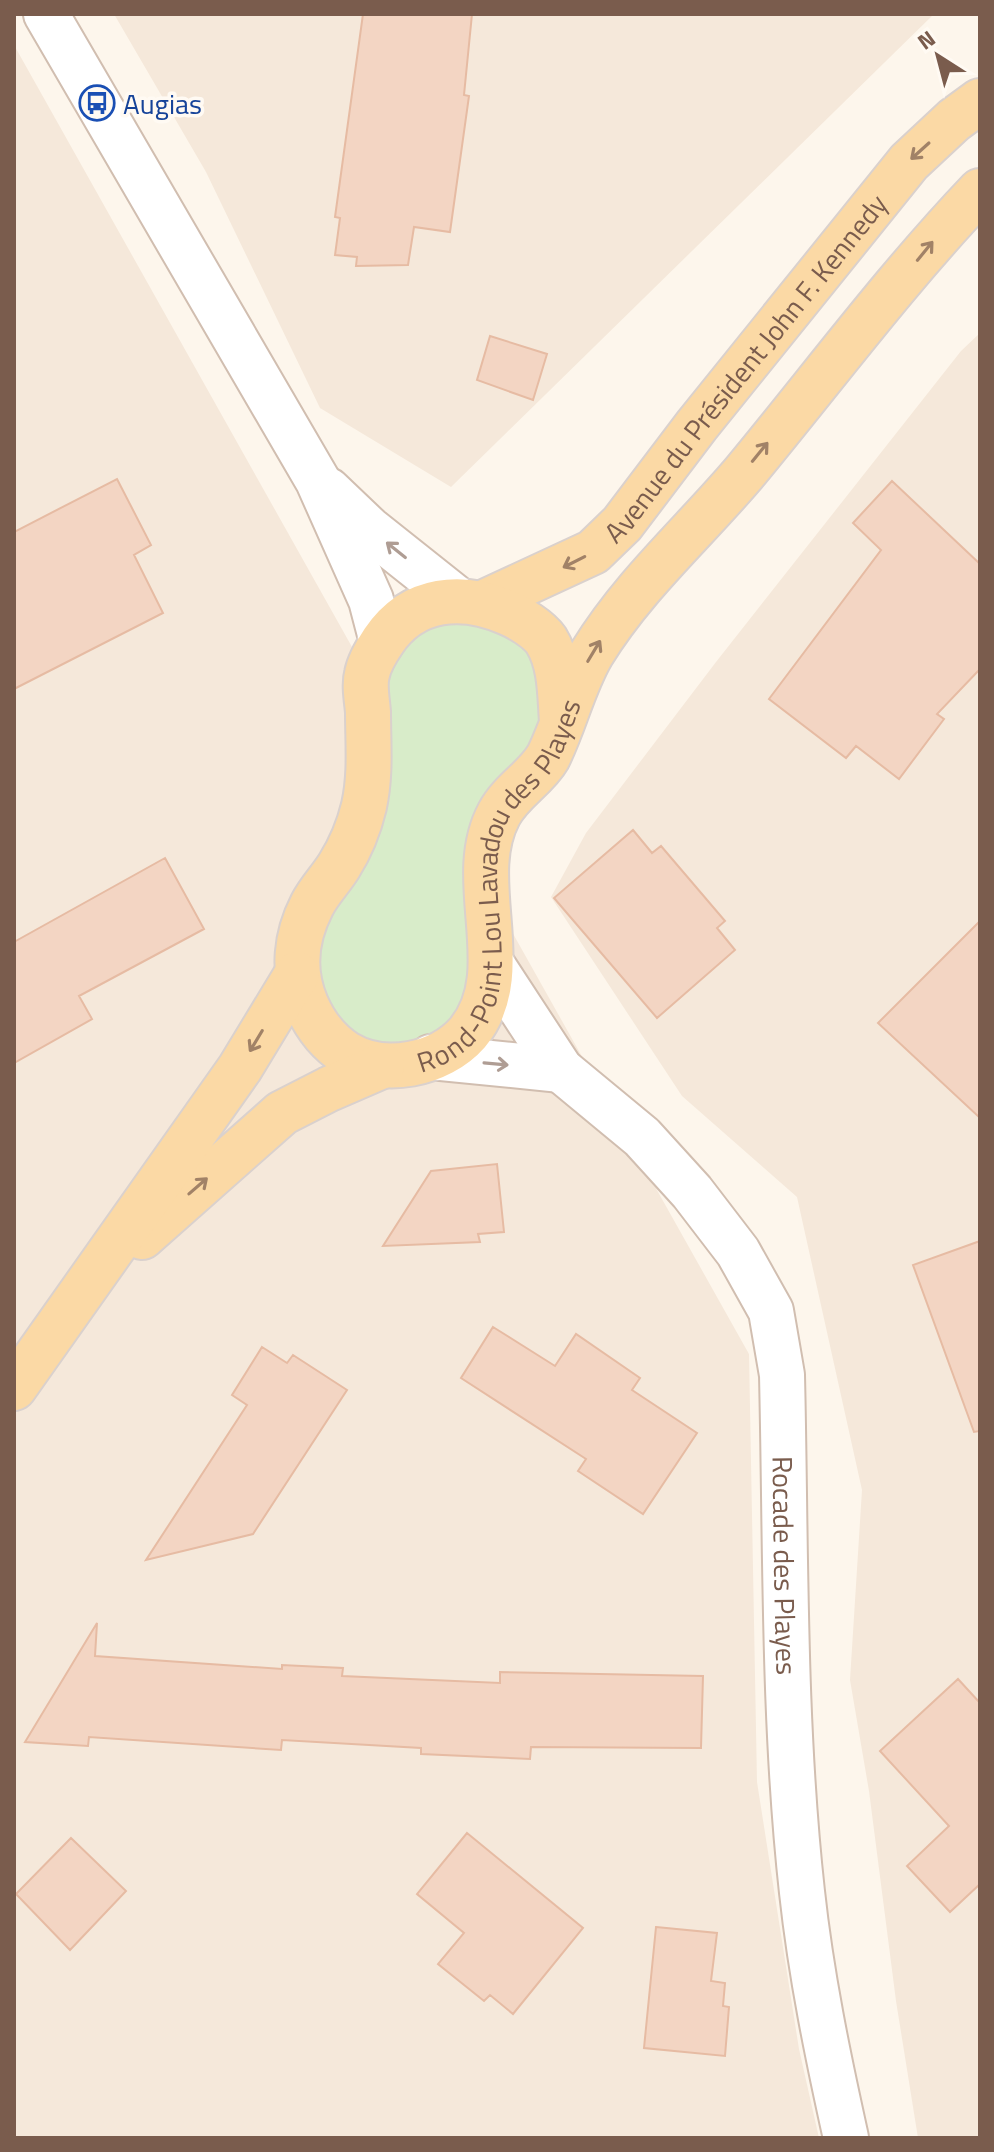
<svg xmlns="http://www.w3.org/2000/svg" width="994" height="2152" viewBox="0 0 994 2152" font-family="'Titillium Web',sans-serif">
<style>
.residential{fill:#f5e8da}
.green{fill:#d8ecc9}
.building{fill:#f3d5c3;stroke:#e6bba3;stroke-width:2}
.lines{fill:none;stroke-linecap:round;stroke-linejoin:round}
.minor-casing{stroke:#d1beb0;stroke-width:48}
.major-casing{stroke:#dad1cd;stroke-width:48}
.minor{stroke:#fff;stroke-width:44}
.major{stroke:#fbd9a5;stroke-width:44}
.oneway{stroke:#a18267}
.oneway2{stroke:#af9d94}
.labels{text-anchor:middle;dominant-baseline:central;stroke-width:7;stroke-linejoin:round;paint-order:stroke}
.transit-label{font-size:28px;fill:#164399;stroke:#fffaf3;text-anchor:start}
.street-label{font-size:28px;fill:#7a5c4d;stroke:#fffaf3}
</style>
<rect width="100%" height="100%" fill="#fdf6ec"/>
<path class="residential" d="M114 14H934L451 487 320 408 206 172Z
M14 45 749 1354 757 1782 799 2049 819 2138H14Z
M980 333V2138H918L896 2001 869 1791 850 1680 862 1490 797 1197 682 1096 551 897 586 833 716 662 961 351Z"/>
<path class="green" d="M485 602 559 677 516 790 464 1037 350 1056 298 943 339 867 382 642Z"/>
<path class="building" d="M363 14H472L464 95 469 96 450 232 414 227 408 265 356 266 357 257 335 255 340 218 335 217Z
M490 336 547 354 533 400 477 380Z
M117 479 151 545 134 555 163 613 14 689V532Z
M892 481 980 564V669L937 714 944 719 899 779 856 746 846 758 769 699 881 550 853 523Z
M633 830 652 853 661 846 725 921 717 928 735 950 657 1018 554 898Z
M165 858 204 929 79 996 92 1019 14 1063V942Z
M980 921V1118L878 1023Z
M497 1164 504 1232 478 1234 480 1242 383 1246 431 1171Z
M980 1241V1431L974 1432 913 1265Z
M493 1327 555 1366 576 1334 640 1378 632 1390 697 1433 643 1514 578 1471 586 1459 461 1378Z
M262 1347 287 1363 293 1355 347 1390 253 1534 146 1560 247 1405 232 1395Z
M97 1623 95 1656 282 1669V1665L343 1668 342 1676 500 1683V1672L703 1676 701 1748 531 1747 530 1759 421 1754V1748L282 1740 281 1750 89 1737 88 1746 25 1742Z
M958 1679 980 1703V1884L950 1912 907 1866 949 1826 880 1751Z
M467 1833 583 1928 513 2014 490 1995 484 2001 438 1964 464 1933 417 1894Z
M71 1838 126 1891 70 1950 16 1894Z
M656 1927 717 1933 711 1981 725 1983 723 2006 729 2007 725 2056 644 2048Z"/>
<g class="lines">
<defs>
<g id="minor">
<path d="M46 14 318 481 371 600 382 642"/>
<path d="M328 490 369 529 457 599"/>
<path id="s1" d="M491 963 561 1070 642 1137 692 1192 738 1252 771 1311 782 1375C786 1547 783 1721 802 1892 811 1975 828 2057 846 2138"/>
<path d="M431 1057 561 1070"/>
</g>
<g id="major">
<path id="s2" d="M485 602 593 552 622 524 697 425 909 162 954 120 980 101"/>
<path id="s3" d="M562 722C560 695 561 664 546 640 538 629 520 618 508 613 463 593 413 596 383 641 377 650 369 664 367 674 364 685 367 700 368 712 368 744 371 774 364 806 359 827 351 847 339 866 331 879 319 891 312 905 296 936 292 971 306 1004 315 1025 328 1042 347 1054 384 1076 440 1065 468 1033 519 971 463 881 499 814 511 791 536 778 548 757 565 723 573 685 592 653 633 586 694 532 744 473 822 379 895 280 980 191"/>
<path d="M142 1237 282 1113 329 1089 382 1066"/>
<path d="M14 1388 240 1068 297 974"/>
</g>
</defs>
<use href="#minor" class="minor-casing"/>
<use href="#major" class="major-casing"/>
<use href="#minor" class="minor"/>
<use href="#major" class="major"/>
</g>
<defs><path id="oneway-shaft" d="M-6 0H5M1.5-3L5.5 0L1.5 3" fill="none" stroke-width="1.6" stroke-linecap="round" stroke-linejoin="round" transform="scale(2)"/></defs>
<g class="oneway">
<use href="#oneway-shaft" transform="translate(920 151) rotate(138)"/>
<use href="#oneway-shaft" transform="translate(925 251) rotate(-51)"/>
<use href="#oneway-shaft" transform="translate(760 452) rotate(-51)"/>
<use href="#oneway-shaft" transform="translate(574 562) rotate(153)"/>
<use href="#oneway-shaft" transform="translate(594 651) rotate(-59)"/>
<use href="#oneway-shaft" transform="translate(256 1041) rotate(121)"/>
<use href="#oneway-shaft" transform="translate(198 1186) rotate(-41)"/>
</g>
<g class="oneway2">
<use href="#oneway-shaft" transform="translate(396 550) rotate(-141)"/>
<use href="#oneway-shaft" transform="translate(496 1064) rotate(5)"/>
</g>
<defs>
<symbol id="bus-ring" viewBox="-11 -11 22 22"><circle r="9.5" fill="#fffaf3" stroke="#1a4fb4" stroke-width="1.5"/><path d="M-5-6H5V4H4V6H2V4H-2V6H-4V4H-5ZM-3.5-4V0h7V-4ZM-3.5 1.2v1.5H-2V1.2ZM2 1.2v1.5H3.5V1.2Z" fill="#1a4fb4"/></symbol>
</defs>
<g fill-rule="evenodd">
<use href="#bus-ring" x="77" y="83" width="40" height="40"/>
</g>
<g class="labels">
<g class="transit-label">
<text x="123" y="103">Augias</text>
</g>
<g class="street-label">
<text stroke="none"><textPath href="#s2" startOffset="358">Avenue du Président John F. Kennedy</textPath></text>
<text stroke="none"><textPath href="#s3" startOffset="1006">Rond-Point Lou Lavadou des Playes</textPath></text>
<text stroke="none"><textPath href="#s1" startOffset="706">Rocade des Playes</textPath></text>
</g>
</g>
<rect width="994" height="2152" fill="none" stroke="#7a5c4d" stroke-width="32"/>
<g transform="translate(938 56) rotate(324)" stroke="#fffaf3" stroke-width="6" paint-order="stroke">
<path d="M0-6L14 30L0 20L-14 30Z" fill="#7a5c4d"/>
<text y="-12" font-size="22" font-weight="bold" text-anchor="middle" fill="#7a5c4d">N</text>
</g>
</svg>
